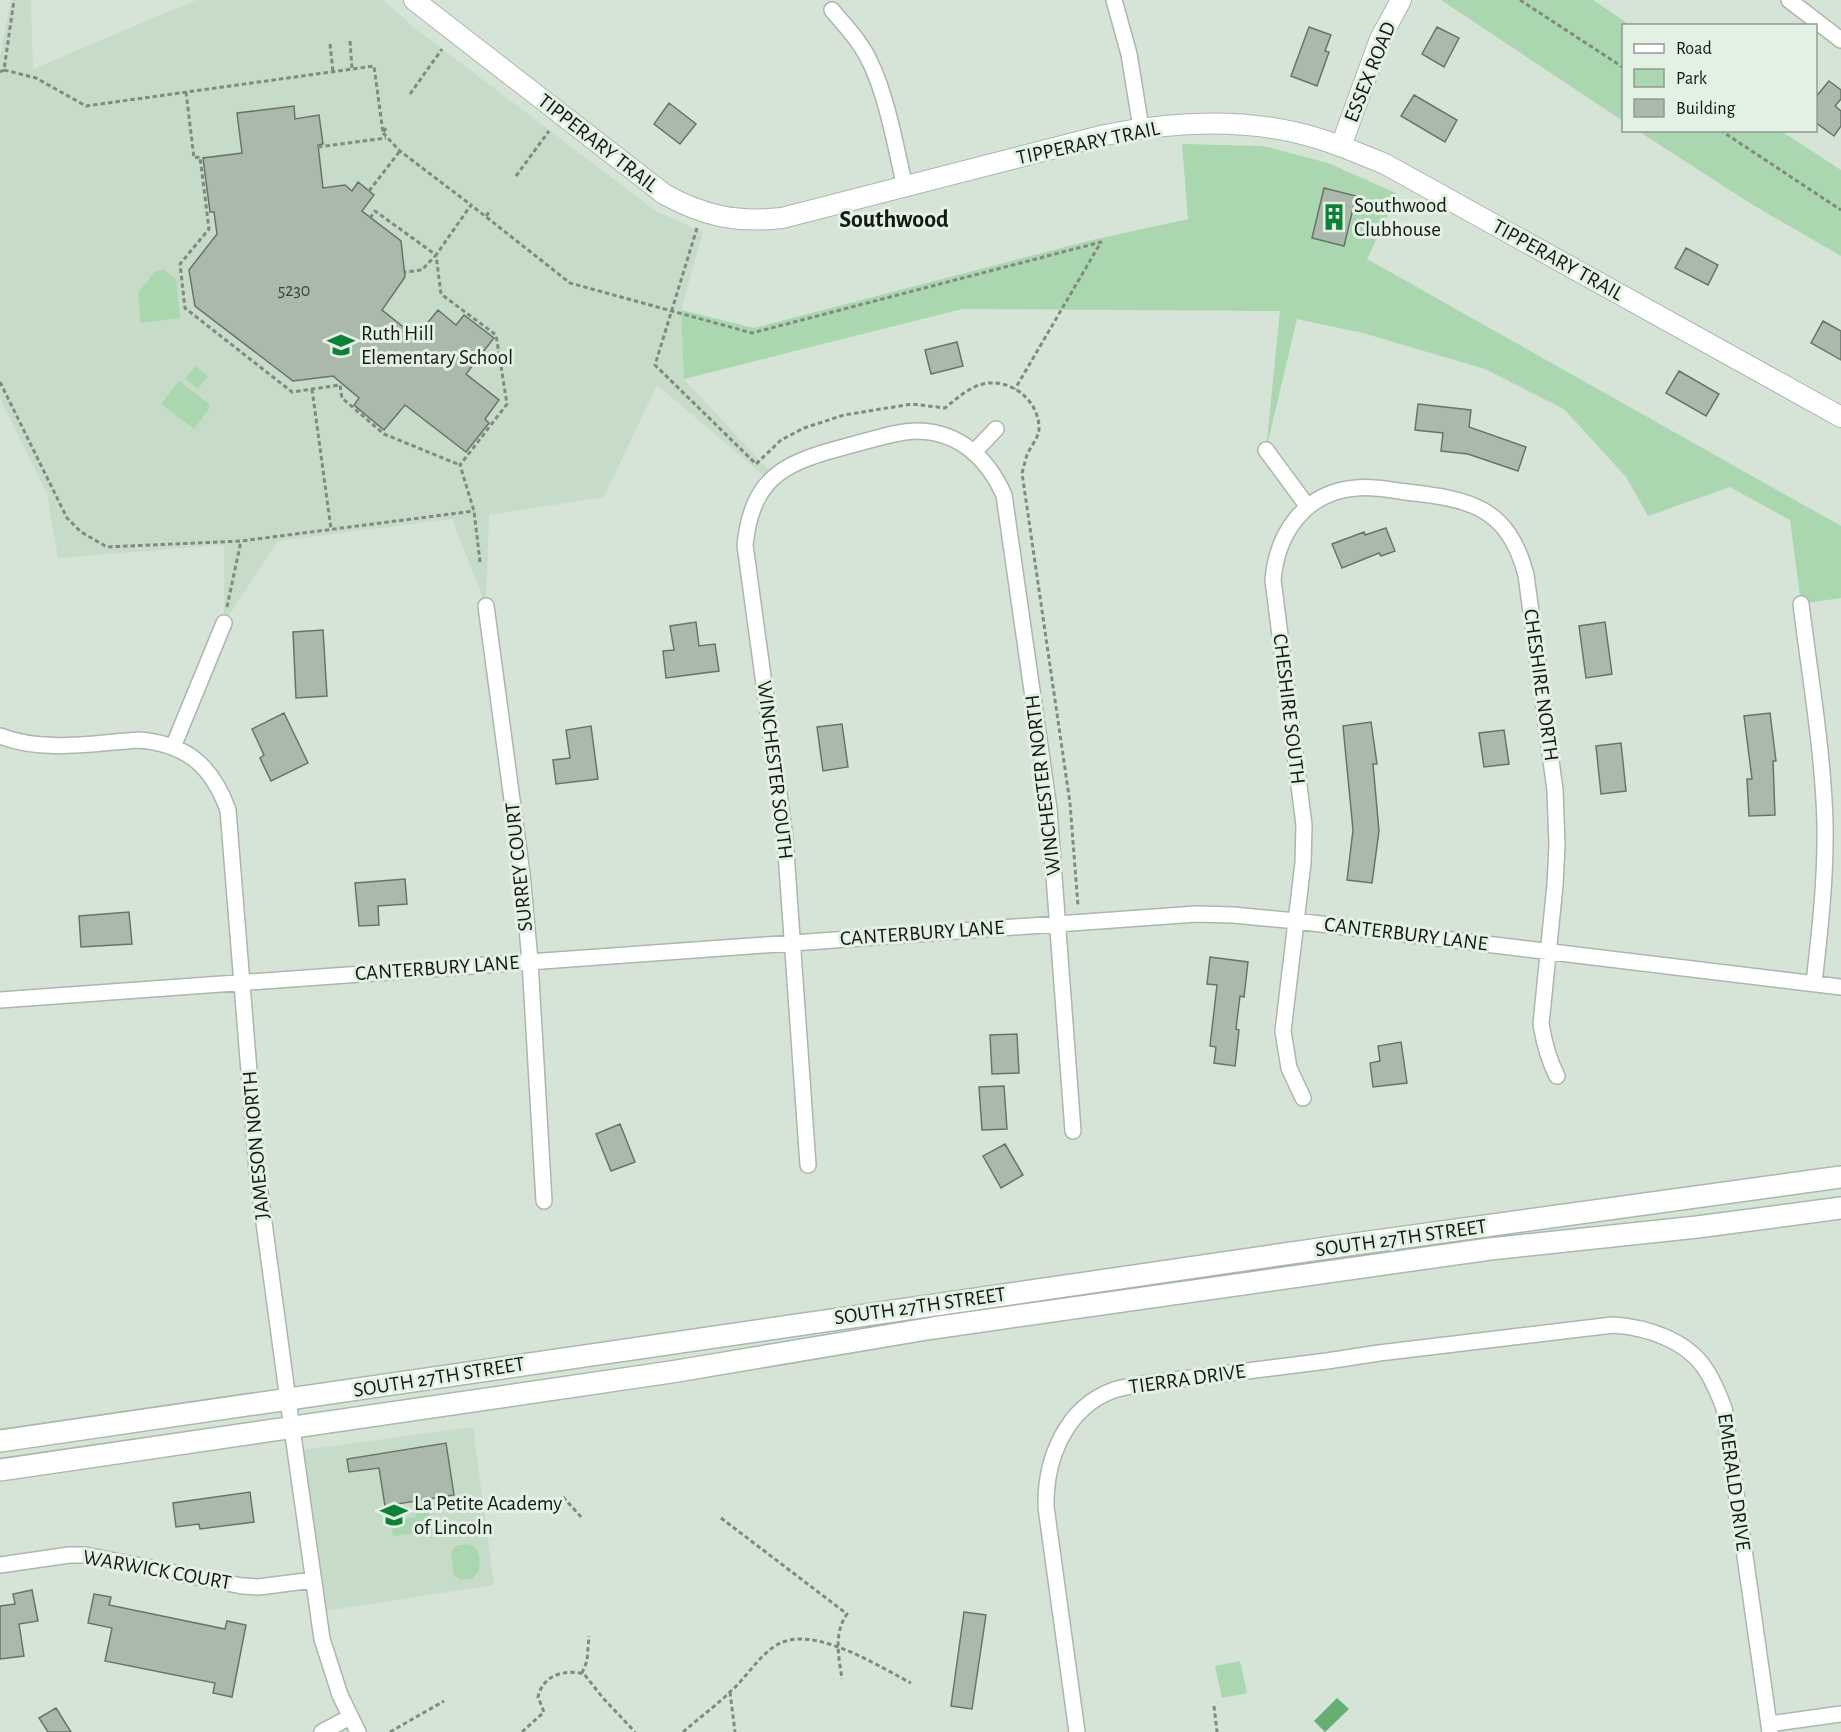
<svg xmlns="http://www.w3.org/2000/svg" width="1841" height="1732" viewBox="0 0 1841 1732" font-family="'Alegreya Sans',sans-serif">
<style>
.built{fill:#c7dbc9}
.green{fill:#aad6b0}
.water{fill:#65af73}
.building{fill:#abb9ad;stroke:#687469;stroke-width:1.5}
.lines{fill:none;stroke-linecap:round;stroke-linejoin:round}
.minor-casing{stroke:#aab7ac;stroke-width:18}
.tertiary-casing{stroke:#aab7ac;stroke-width:22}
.secondary-casing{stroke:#aab7ac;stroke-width:24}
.path{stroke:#808a81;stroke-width:3;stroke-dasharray:4.5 3;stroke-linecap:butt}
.minor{stroke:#fff;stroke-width:15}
.tertiary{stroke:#fff;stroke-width:20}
.secondary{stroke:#fff;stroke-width:21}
.labels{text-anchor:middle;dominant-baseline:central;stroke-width:6;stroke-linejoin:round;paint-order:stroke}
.number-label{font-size:18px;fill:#3a413a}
.street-label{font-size:21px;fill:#141914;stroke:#e3f1e5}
.poi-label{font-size:21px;fill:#141914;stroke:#e3f1e5;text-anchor:start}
.quarter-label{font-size:24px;font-weight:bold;fill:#141914;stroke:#e3f1e5}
</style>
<rect width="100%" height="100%" fill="#d6e4d8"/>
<path class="built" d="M11 0H31L33 69 196 0H383L416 29 657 212 703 232 681 310 684 379 774 476 770 481 657 385 604 497 489 515 486 606 452 519 278 541 224 623V545L58 558 47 494 0 398V55Z
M473 1427 494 1585 318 1612 295 1451Z"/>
<path class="green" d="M1441 0H1593L1630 25 1624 26 1623 121Z
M1638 131H1781L1841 170V256L1753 205Z
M1182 144 1263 146 1328 163 1398 194 1367 259 1841 526V598L1801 604 1790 520 1730 487 1648 516 1626 477 1564 409 1485 369 1363 333 1297 319 1266 450 1280 311 962 309 684 379 681 310 754 328 1088 241 1188 219Z
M164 270 176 279 180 318 141 323 138 293 155 271Z
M195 366 208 376 198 389 185 379Z
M179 381 209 404V409L194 429 161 404Z
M428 1502 432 1531 393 1536 391 1521 416 1517 414 1504Z
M467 1544C481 1547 480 1559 479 1571L473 1578 461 1580 454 1575 451 1553 455 1546Z
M1240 1661 1247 1693 1222 1698 1215 1666Z"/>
<path class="water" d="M1337 1698 1349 1709 1325 1732 1314 1721Z"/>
<path class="building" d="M1309 27 1331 35 1325 51 1329 52 1317 86 1291 76Z
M1437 27 1459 38 1444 67 1422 54Z
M1829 81 1841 90V99L1835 106 1841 111V126L1834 136 1815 122V98Z
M1414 95 1457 120 1445 142 1401 116Z
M669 103 696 124 680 144 654 124Z
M294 106 295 119 319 115 323 144 318 145 323 188 345 185 352 191 358 182 374 195 362 211 401 241 405 277 382 310 416 337 438 310 456 325 464 315 494 338 466 374 499 400 485 419 489 423 466 452 405 405 384 430 354 405 359 398 333 376 293 381 195 306 189 270 217 234 214 212H210L203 158 242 153 237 113Z
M1324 188 1356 196 1344 246 1312 238Z
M1686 248 1718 265 1708 285 1675 268Z
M1823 321 1841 331V360L1811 343Z
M957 342 963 366 931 374 925 350Z
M1679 371 1719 394 1706 416 1666 393Z
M1418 404 1471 410 1469 427 1526 447 1518 471 1468 454 1441 451 1443 433 1415 430Z
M1386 528 1395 551 1381 556 1379 553 1342 568 1332 544 1364 532 1365 535Z
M696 622 699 646 715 644 719 671 666 678 663 651 674 650 670 626Z
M1605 622 1612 674 1586 678 1579 626Z
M323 630 327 696 296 698 293 632Z
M284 713 308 763 271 781 260 758 264 755 252 729Z
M1770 713 1776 761H1773L1775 815 1749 816 1747 779H1752L1744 716Z
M1371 722 1377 764H1373L1379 831 1372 883 1347 880 1353 830 1343 726Z
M842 724 848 767 823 771 817 727Z
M591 726 598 779 556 784 553 760 570 758 566 730Z
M1504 730 1509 764 1484 767 1479 733Z
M1621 743 1626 791 1601 794 1596 746Z
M405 879 407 904 378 906 379 925 359 926 355 883Z
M129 912 132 944 81 947 79 916Z
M1210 957 1248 962 1244 997 1240 996 1236 1029 1239 1030 1235 1066 1214 1063 1216 1047 1210 1046 1217 985 1207 984Z
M1017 1034 1019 1073 992 1074 990 1035Z
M1401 1042 1407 1083 1373 1087 1370 1063 1380 1061 1378 1046Z
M1004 1086 1007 1129 982 1130 979 1087Z
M620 1124 635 1162 611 1171 596 1134Z
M1005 1144 1023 1175 1001 1188 983 1156Z
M446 1443 454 1495 385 1506 379 1468 349 1472 347 1459Z
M250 1492 254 1522 200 1529 199 1524 176 1527 173 1503Z
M32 1590 38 1621 19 1624 24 1656 0 1659V1606L15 1604 13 1594Z
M94 1594 111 1597 109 1605 225 1629 227 1621 246 1625 232 1697 213 1693 215 1683 105 1661 112 1628 88 1623Z
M964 1612 986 1615 972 1709 951 1706Z
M56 1708 71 1732H48L39 1718Z"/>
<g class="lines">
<defs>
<path id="minor" d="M1114 0 1129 54 1141 128
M1789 0 1841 40
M832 10C846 27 861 42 870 62 887 96 896 149 905 187
M1266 450 1308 507
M974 452 996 429
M1801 604C1810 677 1823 750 1825 823 1826 877 1820 930 1814 983
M486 606 522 874 530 961 544 1201
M0 736C44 753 93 743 139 740 187 744 212 766 228 810L257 1171 288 1400 322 1639 340 1695 358 1732
M173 747 224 623
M0 1000 1196 914 1233 915 1296 921 1841 987
M1303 1098 1289 1068 1283 1031 1303 863 1304 825 1273 580C1277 533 1305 492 1356 488 1373 486 1390 490 1406 492 1469 499 1508 506 1526 575L1555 790 1557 845 1555 885 1541 1024C1544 1042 1548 1059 1557 1076
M808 1165 785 838 745 545C753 470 792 461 855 444 875 439 897 431 918 431 960 432 988 459 1004 495L1049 809 1073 1131
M0 1565 69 1555H85L242 1586 259 1587 313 1580
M1769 1724 1841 1714
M322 1732 350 1717
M1077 1732 1046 1507C1045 1459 1066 1407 1114 1390 1123 1387 1133 1386 1142 1384L1327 1361 1379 1353 1613 1325C1646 1327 1687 1340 1706 1370 1714 1382 1719 1395 1724 1408L1770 1732"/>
<path id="tertiary" d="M414 0 664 194C704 216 736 223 782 218L1105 135C1169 122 1234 118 1298 133 1328 140 1356 152 1385 164L1841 417
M1341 146 1380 39 1401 0"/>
<path id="secondary" d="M0 1441 1340 1246 1841 1177
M0 1470 671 1372 933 1328 1490 1249 1697 1227 1841 1208"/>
</defs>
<use href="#minor" class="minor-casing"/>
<use href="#tertiary" class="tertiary-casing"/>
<use href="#secondary" class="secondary-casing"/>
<path class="path" d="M1520 0 1624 68
M350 41 352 69
M330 44 333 72
M4 70 36 78 86 106 374 66 383 133 386 128
M0 72 4 70 14 0
M186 92 194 158 200 157 209 229 180 264 185 308 292 392 340 385 342 398 384 434 460 465
M410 94 442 49
M1720 130 1841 210
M383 133 400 151 471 205
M318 147 386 138
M516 176 549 131
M369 191 400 151
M486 216 491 210
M370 218 375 211 436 255 422 270 405 272
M697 228 655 365 756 464 781 440 804 428 844 415 912 404 945 408C956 399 966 390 979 385 1007 376 1037 397 1039 426 1040 437 1031 445 1027 455 1025 461 1024 467 1022 473L1070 803 1078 906
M0 382 67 518 81 532 107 547 241 541 474 511
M312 389 331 529
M480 562 474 511 460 465 507 404 496 335 441 294 436 255 471 205 570 283 752 333 1101 242 1015 389
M227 607 241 541
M563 1497 583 1519
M721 1518 847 1614C833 1634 839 1657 842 1679
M582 1673 587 1661 589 1636
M730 1692 735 1732
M1214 1706 1217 1732
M390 1732 444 1701
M522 1732 544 1712 538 1697C543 1675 564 1669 584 1674L603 1698 635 1732
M683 1732C699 1718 717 1705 732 1690 749 1675 764 1647 786 1641 822 1630 880 1667 911 1683"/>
<use href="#minor" class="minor"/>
<use href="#tertiary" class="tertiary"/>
<use href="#secondary" class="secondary"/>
</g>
<defs>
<symbol id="building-bare" viewBox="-9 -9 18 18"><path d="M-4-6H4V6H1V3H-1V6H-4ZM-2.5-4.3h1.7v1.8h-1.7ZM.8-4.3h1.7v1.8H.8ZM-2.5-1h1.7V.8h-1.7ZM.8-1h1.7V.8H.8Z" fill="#0f8037" stroke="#e3f1e5" stroke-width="2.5" paint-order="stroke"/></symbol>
<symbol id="school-bare" viewBox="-9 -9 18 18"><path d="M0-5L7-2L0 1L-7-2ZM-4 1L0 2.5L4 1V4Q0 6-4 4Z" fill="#0f8037" stroke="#e3f1e5" stroke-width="2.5" paint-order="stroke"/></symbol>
</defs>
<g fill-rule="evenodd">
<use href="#building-bare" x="1315" y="198" width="38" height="38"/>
<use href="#school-bare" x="322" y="326" width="38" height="38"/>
<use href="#school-bare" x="375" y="1496" width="38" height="38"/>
</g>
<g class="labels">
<g class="number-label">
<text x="294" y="291">5230</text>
</g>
<g class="street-label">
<text transform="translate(1370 72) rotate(-68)">ESSEX ROAD</text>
<text transform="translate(598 143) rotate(38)">TIPPERARY TRAIL</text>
<text transform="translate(1088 143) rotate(-12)">TIPPERARY TRAIL</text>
<text transform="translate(1558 260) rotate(29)">TIPPERARY TRAIL</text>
<text transform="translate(1541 685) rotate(82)">CHESHIRE NORTH</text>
<text transform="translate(1289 709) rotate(83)">CHESHIRE SOUTH</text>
<text transform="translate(775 770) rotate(83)">WINCHESTER SOUTH</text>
<text transform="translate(1043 785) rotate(-97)">WINCHESTER NORTH</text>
<text transform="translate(519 867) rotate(-96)">SURREY COURT</text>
<text transform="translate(922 933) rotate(-4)">CANTERBURY LANE</text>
<text transform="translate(1406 934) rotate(7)">CANTERBURY LANE</text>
<text transform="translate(437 968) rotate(-4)">CANTERBURY LANE</text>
<text transform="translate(256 1145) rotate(-95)">JAMESON NORTH</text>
<text transform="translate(1401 1238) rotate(-8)">SOUTH 27TH STREET</text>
<text transform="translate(920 1306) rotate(-8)">SOUTH 27TH STREET</text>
<text transform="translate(439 1377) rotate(-9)">SOUTH 27TH STREET</text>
<text transform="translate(1187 1379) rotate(-8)">TIERRA DRIVE</text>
<text transform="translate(1734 1482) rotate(82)">EMERALD DRIVE</text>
<text transform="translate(157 1570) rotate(10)">WARWICK COURT</text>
</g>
<g class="poi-label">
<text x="1354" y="205">Southwood<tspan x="1354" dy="24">Clubhouse</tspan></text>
<text x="361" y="333">Ruth Hill<tspan x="361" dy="24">Elementary School</tspan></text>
<text x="414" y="1503">La Petite Academy<tspan x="414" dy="24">of Lincoln</tspan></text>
</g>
<g class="quarter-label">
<text x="894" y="220">Southwood</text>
</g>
</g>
<rect x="1622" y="24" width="195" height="108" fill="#e3f1e5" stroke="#909b91" stroke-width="1.5"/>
<rect x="1634" y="44" width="30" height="9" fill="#ffffff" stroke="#909b91" stroke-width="1.5"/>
<text x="1676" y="54" font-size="18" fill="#141914">Road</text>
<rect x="1634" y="69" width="30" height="18" fill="#aad6b0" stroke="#909b91" stroke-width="1.5"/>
<text x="1676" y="84" font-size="18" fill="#141914">Park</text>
<rect x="1634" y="99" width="30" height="18" fill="#abb9ad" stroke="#909b91" stroke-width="1.5"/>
<text x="1676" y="114" font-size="18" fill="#141914">Building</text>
</svg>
